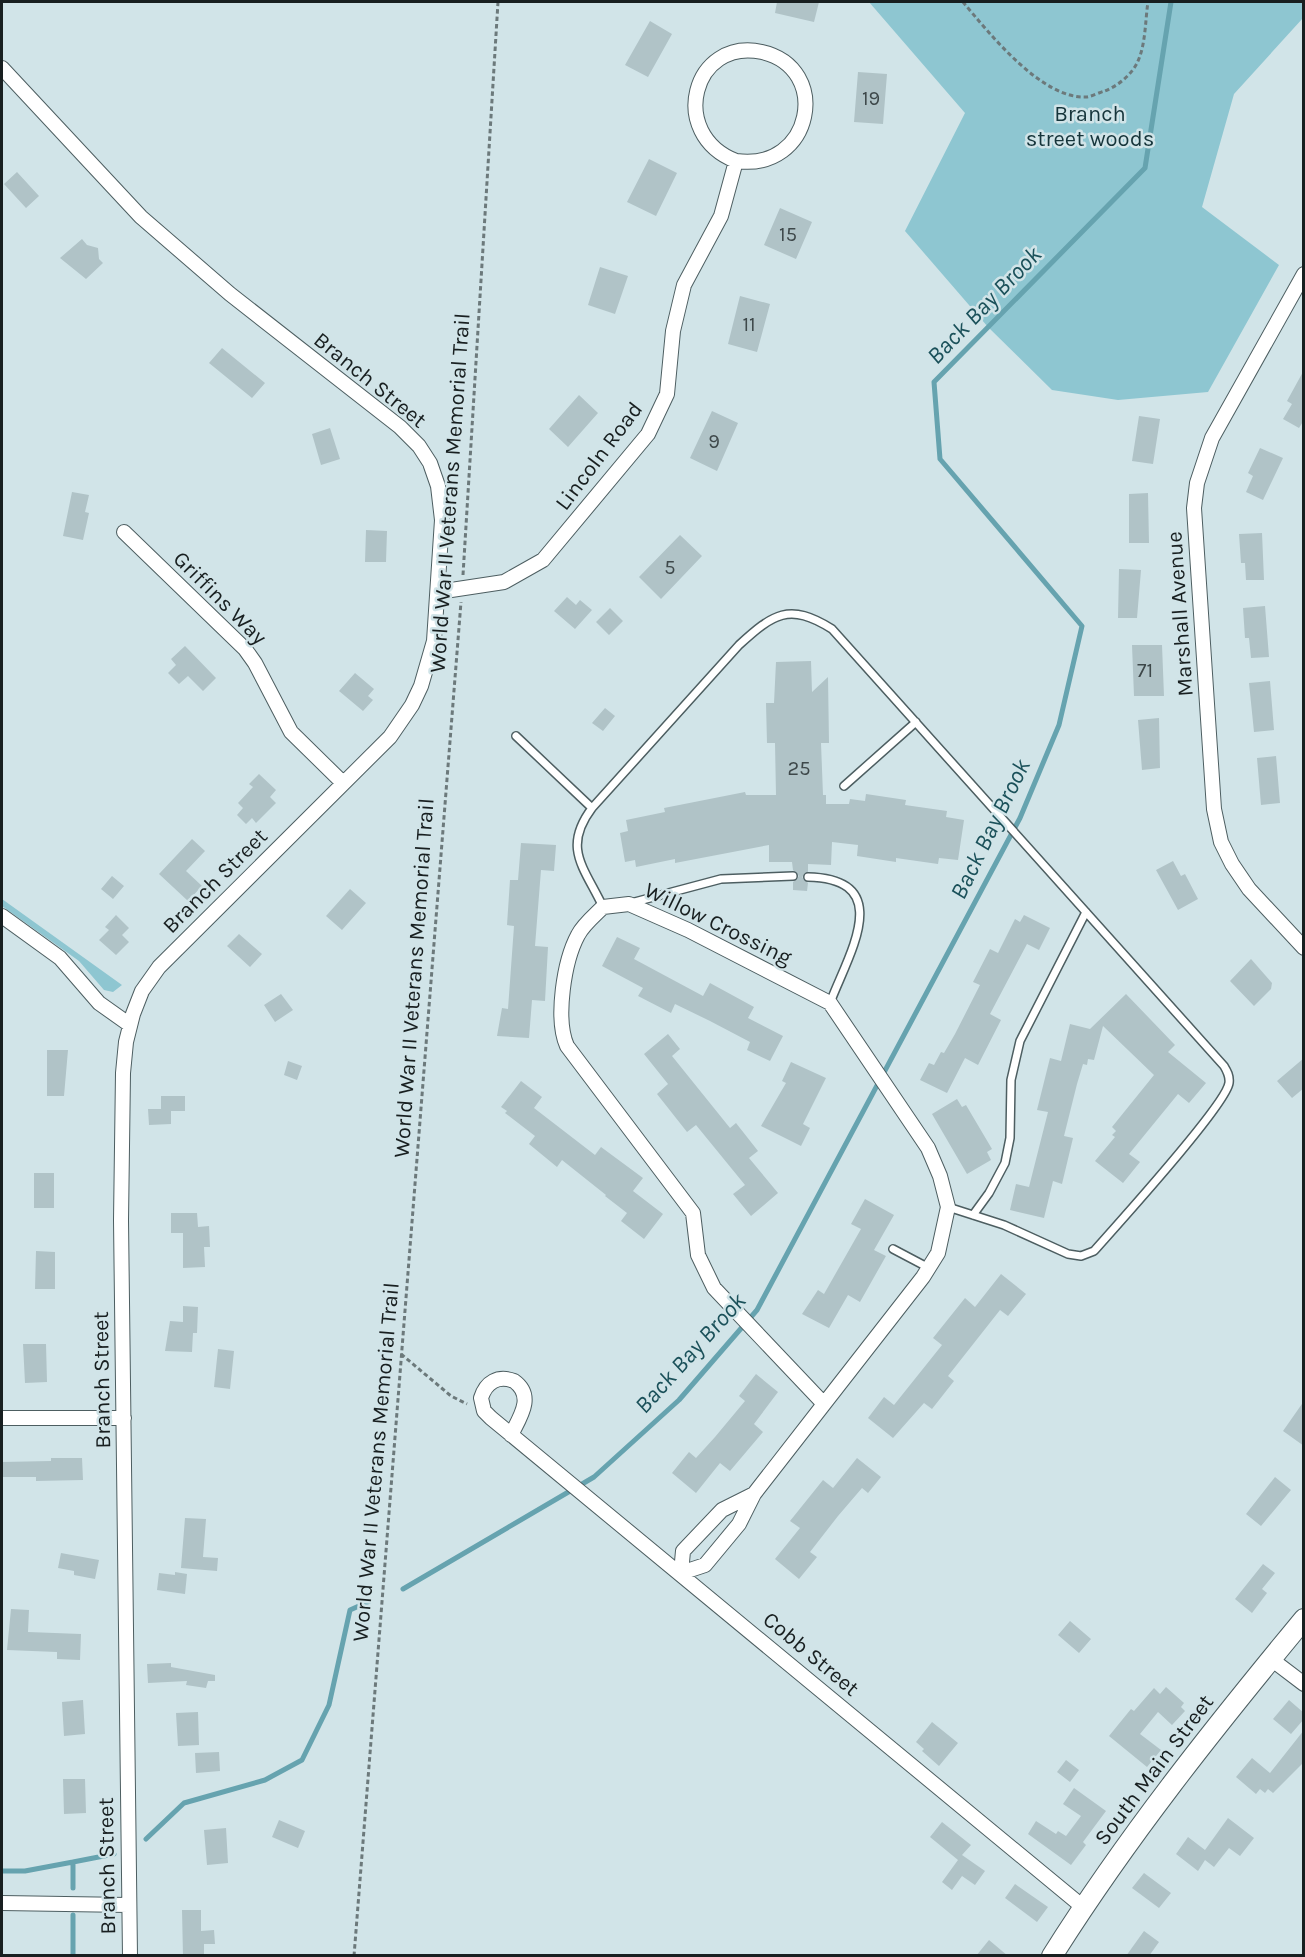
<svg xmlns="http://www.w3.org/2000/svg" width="1305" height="1957" viewBox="0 0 1305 1957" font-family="Karla,sans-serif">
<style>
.green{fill:#8ec6d1}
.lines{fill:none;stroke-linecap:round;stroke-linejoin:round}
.stream{stroke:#66a3af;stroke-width:5}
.building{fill:#b0c3c7}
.service-casing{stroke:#4d5e61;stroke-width:10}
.minor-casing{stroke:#4d5e61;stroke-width:16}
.secondary-casing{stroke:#4d5e61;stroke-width:22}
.path{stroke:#6c797b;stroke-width:3;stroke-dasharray:4.5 3;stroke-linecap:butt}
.service{stroke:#fff;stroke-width:7}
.minor{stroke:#fff;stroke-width:14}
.secondary{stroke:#fff;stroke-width:20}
.labels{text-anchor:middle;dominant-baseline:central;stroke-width:5;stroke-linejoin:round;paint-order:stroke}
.number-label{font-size:20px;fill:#3e484a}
.park-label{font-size:22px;fill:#16353b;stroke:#d1e4e8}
.street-label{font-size:22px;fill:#181f20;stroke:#d1e4e8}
.water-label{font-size:24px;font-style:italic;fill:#1b515a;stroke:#d1e4e8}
</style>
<rect width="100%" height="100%" fill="#d1e4e8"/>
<path class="green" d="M869 2H1303V18L1234 94 1202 207 1279 265 1208 392 1118 400 1052 390 988 327 905 231 965 113Z
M2 899 122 985 113 992 104 990 79 961 2 906Z"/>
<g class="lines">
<path class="stream" d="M403 1589 594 1477 679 1400 757 1310 1020 818 1059 725 1082 626 940 459 934 382 1145 168 1171 2
M146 1839 184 1803 265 1780 302 1760 329 1705 350 1610 370 1601
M2 1871H25L73 1862
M73 1888V1862L114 1854
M73 1956V1915"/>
</g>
<path class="building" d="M777 2H819L814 22 775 13Z
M650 21 672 34 648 77 625 65Z
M858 72 887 74 883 124 854 122Z
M649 159 677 173 656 216 627 202Z
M17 172 39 196 26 208 4 184Z
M780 208 812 222 796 259 764 245Z
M82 239 87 245 98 248 99 259 103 263 86 279 60 258Z
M600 267 628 276 615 314 588 305Z
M740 296 770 304 757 352 728 344Z
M222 348 265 383 252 398 209 363Z
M1304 370V420L1299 428 1283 419 1292 404 1287 401Z
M579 395 598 413 568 447 549 429Z
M712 411 738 423 717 471 690 458Z
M1139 416 1160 419 1153 464 1132 461Z
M330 428 340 459 321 465 312 434Z
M1260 448 1283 458 1263 500 1246 492 1253 476 1248 473Z
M72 492 89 495 85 512 89 513 83 540 63 536Z
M1148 493 1149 543H1129V494Z
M366 530 387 531 386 562H365Z
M1262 533 1264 580H1246L1245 563H1241L1239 534Z
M680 535 702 556 661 599 639 577Z
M1119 569 1141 570 1137 618H1118Z
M567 597 576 605 580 600 592 610 575 629 554 611Z
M1265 606 1269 657 1251 658 1249 638H1245L1243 608Z
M610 608 623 621 609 635 596 622Z
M1132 645H1162L1164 696H1134Z
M185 646 216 678 203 691 188 676 179 684 168 673 176 665 171 659Z
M811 661 812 692 828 677 829 743H821L823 795H826V804H849L850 799 865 801 866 794 906 800 905 805 947 811 946 817 964 820 958 860 939 858 938 864 896 858V862L857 856 858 845 832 842 831 865 808 864V872L802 877 808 883 807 891 793 890V882L799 876 793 870 792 862H769V845L675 863V859L636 867 635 860 625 862 620 833 628 831 626 820 665 812 664 808 745 792 746 795H776L775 743H767L766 703H774L776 662Z
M355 673 374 689 368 696 373 700 363 711 339 691Z
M1270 681 1274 730 1254 732 1249 683Z
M605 708 615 716 603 731 592 723Z
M1159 718 1160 768 1142 770 1138 720Z
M1276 756 1280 803 1261 805 1257 758Z
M259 774 276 790 270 797 276 803 256 823 252 818 246 824 237 815 243 808 238 803 253 787 249 784Z
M192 839 205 851 186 871 202 886 188 901 159 874Z
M521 843 556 845 554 871 541 870 535 946 548 947 545 1001 532 1000 529 1038 497 1036 502 1008 508 1009 514 926 507 925 510 880H518Z
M1173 861 1181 876 1185 874 1198 899 1178 910 1156 870Z
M112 876 124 886 113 899 101 889Z
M350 889 366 903 342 930 326 916Z
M116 915 129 928 122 935 129 942 116 955 99 940 109 930 105 927Z
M1024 915 1050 928 1039 950 1027 944 990 1014 1001 1020 978 1065 965 1058 947 1093 920 1080 929 1063 934 1065 941 1052 944 1053 955 1034 980 985 973 982 990 949 998 953 1015 919 1020 922Z
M239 934 262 954 250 967 227 946Z
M617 937 640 948 634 959 703 996 710 983 754 1007 748 1018 783 1036 770 1061 747 1050 750 1042 710 1021 675 1004 671 1013 638 996 643 988 602 966Z
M1251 959 1272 983 1271 989 1254 1006 1230 981Z
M281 994 293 1010 275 1022 264 1005Z
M1126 994 1175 1045 1168 1052 1206 1083 1189 1103 1178 1094 1129 1154 1140 1162 1123 1183 1095 1161 1115 1137 1112 1135 1116 1131 1112 1127 1154 1075 1103 1026 1094 1060 1088 1059 1087 1065 1083 1064 1077 1084 1064 1136 1073 1138 1062 1184 1053 1181 1044 1218 1010 1210 1016 1184 1029 1187 1048 1112 1037 1110 1050 1058 1061 1061 1070 1024 1090 1029Z
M668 1034 680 1049 672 1056 730 1128 736 1123 758 1151 749 1158 778 1193 751 1216 733 1194 745 1185 696 1125 687 1132 657 1094 668 1084 644 1054Z
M47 1050H68L64 1096H47Z
M1304 1058V1088L1292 1098 1277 1081Z
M288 1061 302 1066 297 1080 284 1075Z
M791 1062 826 1078 803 1124 810 1128 801 1146 761 1126 786 1083 782 1081Z
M521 1081 542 1097 534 1108 595 1155 601 1147 643 1178 633 1191 663 1214 644 1239 621 1221 627 1213 605 1196 606 1195 562 1160 557 1167 529 1144 535 1136 505 1113 507 1111 501 1107Z
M161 1096H185V1111H171V1124L149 1125 148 1109H161Z
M957 1099 962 1107 966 1105 992 1149 987 1152 991 1160 967 1174 932 1114Z
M34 1173H54V1208H34Z
M865 1199 894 1215 874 1250 886 1256 860 1302 848 1295 829 1328 802 1314 818 1290 824 1294 861 1229 851 1224Z
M171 1213H197L198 1227 209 1226 210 1247H204L205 1267 183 1268V1233H171Z
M36 1251 55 1252V1289H35Z
M1001 1274 1026 1294 1008 1316 1000 1310 948 1376 954 1381 932 1409 924 1403 893 1438 868 1418 884 1397 894 1405 942 1345 933 1338 965 1298 975 1307Z
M183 1306 198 1307 197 1333H193L192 1352 165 1351 170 1321 183 1322Z
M23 1344H46L47 1382 25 1383Z
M218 1349 234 1351 230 1389 214 1387Z
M756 1374 778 1392 754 1424 763 1432 730 1471 720 1463 696 1493 672 1473 689 1452 696 1458 715 1437 745 1401 739 1396Z
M1304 1401V1446L1283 1431Z
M51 1458H82L83 1480 36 1481V1477H2V1462L51 1461Z
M857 1458 881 1477 868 1493 862 1488 838 1516 810 1552 817 1557 799 1579 775 1559 800 1528 790 1521 823 1480 833 1488Z
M1275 1477 1291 1490 1261 1526 1246 1514Z
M185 1518 206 1519 203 1557 218 1558 217 1571 181 1568Z
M61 1553 99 1560 95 1579 74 1575V1571L58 1568Z
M1263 1564 1275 1573 1262 1589 1267 1593 1252 1613 1235 1599Z
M175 1572 187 1574 185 1594 157 1590 159 1573 175 1575Z
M11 1609 29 1610 28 1632 81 1634 80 1660 57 1659V1652L7 1650Z
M1070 1621 1091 1639 1079 1653 1058 1635Z
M171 1663V1667L215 1675V1681H208L206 1688 186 1685 187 1681 148 1683 147 1664Z
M1166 1687 1184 1703 1181 1707 1185 1711 1172 1725 1158 1712 1140 1734 1161 1750 1147 1767 1109 1736 1131 1709 1134 1711 1154 1688 1160 1694Z
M83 1700 85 1734 64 1736 62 1702Z
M1289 1700 1304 1713V1719L1291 1734 1273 1719Z
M198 1712 199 1745 178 1746 176 1713Z
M932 1722 958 1743 939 1766 922 1751 924 1749 916 1742Z
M1304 1730V1762L1273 1793 1268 1789 1265 1793 1260 1789 1256 1794 1236 1777 1252 1758 1270 1773Z
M219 1752 220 1771 196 1773 195 1753Z
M1066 1760 1079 1770 1070 1782 1057 1772Z
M63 1779H85L86 1813 64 1814Z
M1074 1788 1106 1811 1083 1842 1086 1845 1071 1865 1028 1834 1036 1821 1056 1834 1058 1831 1066 1836 1081 1816 1063 1804Z
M1228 1818 1254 1838 1240 1856 1229 1848 1214 1867 1205 1860 1198 1871 1176 1854 1188 1837 1205 1850Z
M279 1820 305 1831 298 1848 272 1837Z
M942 1822 971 1845 962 1855 985 1871 975 1885 962 1876 952 1890 942 1882 958 1860 930 1837Z
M226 1828 228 1863 207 1865 204 1830Z
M1144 1873 1171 1893 1159 1908 1132 1888Z
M1015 1884 1048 1907 1037 1922 1005 1898Z
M182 1910H201V1931L214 1930 215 1944H204V1956H183Z
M1144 1931 1159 1942 1149 1956H1126Z
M989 1940 1008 1956H976Z"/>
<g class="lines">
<defs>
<path id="service" d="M516 736 592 808
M844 786 916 722
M808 877C897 879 848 955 830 1003
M631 903 721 879 793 876
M603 907C584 867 562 848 592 808L739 645C773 614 789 602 832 629L1224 1066C1227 1071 1230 1076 1229 1083 1226 1105 1116 1226 1094 1251L1081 1256 1068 1254 1004 1225 948 1207
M973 1215 989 1193 1005 1163 1010 1138 1011 1080 1020 1041 1086 912
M893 1249 929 1268"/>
<path id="minor" d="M2 68 141 217 230 294 400 427 419 446 430 463 438 486 442 520 434 641 421 686 412 705 390 737 159 967 142 991 133 1014 126 1042 123 1073 121 1220 130 1956
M1304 274 1212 438 1197 483 1194 508 1214 809 1221 842 1232 864 1249 889 1304 948
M124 532 245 649 255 663 291 732 343 783
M438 592 504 582 543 560 648 434 667 394 673 331 684 285 721 216 736 161C813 172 832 68 762 52 693 37 667 134 736 161
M2 916 60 958 99 1003 130 1025
M2 1418H124
M511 1435C520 1417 535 1396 514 1381 498 1375 486 1382 481 1398L484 1411 491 1418 1083 1907
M754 1494 722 1510 683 1551 681 1573 705 1565 739 1524 754 1494 824 1404 714 1288 698 1255 693 1213 567 1046C555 1019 564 961 578 935 583 925 595 915 603 907L629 904 688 930 830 1003 928 1148 940 1176 948 1207 938 1253 923 1277 824 1404
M1271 1659 1304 1684
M2 1903 128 1905"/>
<path id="secondary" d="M1052 1956C1127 1837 1214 1728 1304 1619"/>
</defs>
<use href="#service" class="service-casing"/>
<use href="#minor" class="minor-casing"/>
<use href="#secondary" class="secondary-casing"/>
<path class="path" d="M963 2C989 33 1042 100 1087 97 1093 96 1100 92 1105 91 1117 86 1129 77 1136 65 1146 47 1145 21 1148 2
M463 575 498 2
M401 1354 451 1396 467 1404
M354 1956 461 602"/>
<use href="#service" class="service"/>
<use href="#minor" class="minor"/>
<use href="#secondary" class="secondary"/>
</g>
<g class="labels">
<g class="number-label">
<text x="871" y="98">19</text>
<text x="788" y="234">15</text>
<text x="749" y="324">11</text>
<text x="714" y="441">9</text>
<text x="670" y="567">5</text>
<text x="1145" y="670">71</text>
<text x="799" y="768">25</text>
</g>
<g class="park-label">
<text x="1090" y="114">Branch<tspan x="1090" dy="25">street woods</tspan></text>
</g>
<g class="street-label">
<text transform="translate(370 380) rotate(39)">Branch Street</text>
<text transform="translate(599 456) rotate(-53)">Lincoln Road</text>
<text transform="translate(450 493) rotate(-86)">World War II Veterans Memorial Trail</text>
<text transform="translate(220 598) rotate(45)">Griffins Way</text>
<text transform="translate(1180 614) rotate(-94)">Marshall Avenue</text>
<text transform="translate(215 881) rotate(-45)">Branch Street</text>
<text transform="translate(718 924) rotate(26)">Willow Crossing</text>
<text transform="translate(414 978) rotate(-86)">World War II Veterans Memorial Trail</text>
<text transform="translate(102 1380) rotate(-91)">Branch Street</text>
<text transform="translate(376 1462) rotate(-85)">World War II Veterans Memorial Trail</text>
<text transform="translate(811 1654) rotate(40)">Cobb Street</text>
<text transform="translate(1154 1770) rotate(-53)">South Main Street</text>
<text transform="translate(107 1866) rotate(-91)">Branch Street</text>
</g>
<g class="water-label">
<text transform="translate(984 305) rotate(-46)">Back Bay Brook</text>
<text transform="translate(990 829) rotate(-64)">Back Bay Brook</text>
<text transform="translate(690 1353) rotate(-48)">Back Bay Brook</text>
</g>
</g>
<rect width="1305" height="1957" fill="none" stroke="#181f20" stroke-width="6"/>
</svg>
